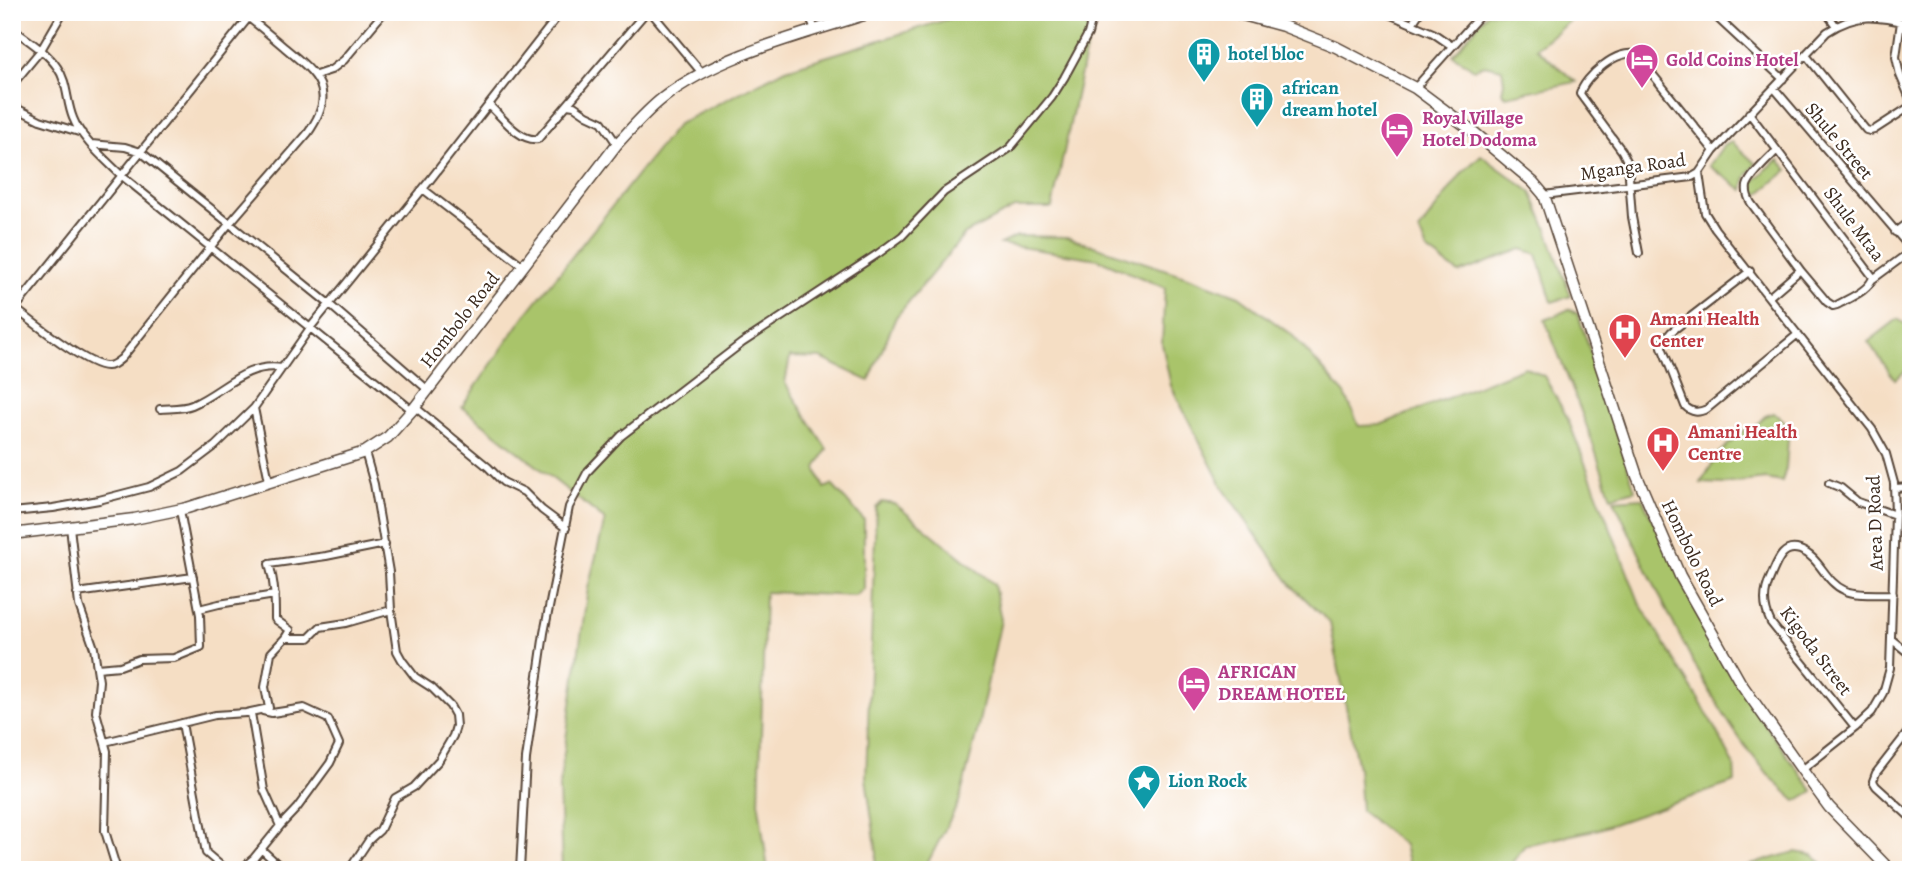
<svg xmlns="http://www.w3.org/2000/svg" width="1923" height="882" viewBox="0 0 1923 882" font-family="Alegreya,serif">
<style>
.green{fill:#a9c46a;stroke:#727744;stroke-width:2}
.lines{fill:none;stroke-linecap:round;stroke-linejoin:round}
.street-casing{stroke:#574537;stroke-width:10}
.secondary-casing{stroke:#574537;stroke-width:13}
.street{stroke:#fff;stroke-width:6}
.secondary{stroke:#fff;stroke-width:10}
.labels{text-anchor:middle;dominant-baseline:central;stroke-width:5;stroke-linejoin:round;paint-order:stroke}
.culture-label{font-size:19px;font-weight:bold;fill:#0d838f;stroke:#fff;text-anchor:start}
.hotel-label{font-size:19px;font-weight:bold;fill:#b23c85;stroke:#fff;text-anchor:start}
.street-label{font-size:19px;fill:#3b2a1e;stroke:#fff}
.health-label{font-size:19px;font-weight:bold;fill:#be3a42;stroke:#fff;text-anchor:start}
</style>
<rect width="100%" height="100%" fill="#fff"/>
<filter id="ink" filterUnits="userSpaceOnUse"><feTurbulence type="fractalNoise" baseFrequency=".0143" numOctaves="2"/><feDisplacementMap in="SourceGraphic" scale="14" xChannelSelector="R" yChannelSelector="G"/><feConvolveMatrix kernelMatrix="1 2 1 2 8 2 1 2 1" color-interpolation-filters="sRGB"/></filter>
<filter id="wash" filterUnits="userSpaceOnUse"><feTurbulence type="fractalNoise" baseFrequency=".00686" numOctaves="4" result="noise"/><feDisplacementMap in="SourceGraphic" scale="28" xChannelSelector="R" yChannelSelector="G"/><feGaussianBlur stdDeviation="1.57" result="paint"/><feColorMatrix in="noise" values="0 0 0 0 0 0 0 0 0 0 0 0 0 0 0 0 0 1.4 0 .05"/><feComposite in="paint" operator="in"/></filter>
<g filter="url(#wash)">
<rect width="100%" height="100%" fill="#f5dec4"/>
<path class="green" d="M971 12H1094L1052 208H1014L965 234 896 317 869 381 821 358 790 357 785 383 827 449 816 468 824 488 832 485 864 520V589L855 596 765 592 759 806 768 870H562L559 787 588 588 605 520 462 407 523 318 678 124 786 69Z
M1488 12H1581L1536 48 1576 82 1506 96 1502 92 1504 82 1502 69 1484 65 1474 69 1453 55Z
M1732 142 1756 164C1748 171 1744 179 1743 190L1709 166 1723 146Z
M1481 155 1531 192 1546 227 1571 296 1552 302 1537 254 1522 249 1459 273 1427 250 1419 231 1462 173Z
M1779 160 1788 170 1754 198 1753 182C1763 174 1768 166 1779 160Z
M1017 236 1067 237 1191 278 1239 296 1293 336 1345 394 1359 426 1380 425 1525 367 1544 376 1567 417 1640 604 1705 710 1734 764 1735 782 1599 829 1525 845 1509 867V870H1410L1404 845 1361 811 1358 769 1330 623 1292 586 1223 488 1171 386 1162 344 1165 288 1098 259 1000 244Z
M1569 309 1578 314 1635 490 1611 497 1586 424 1545 320Z
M1898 319 1911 328V367L1895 379 1868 342Z
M1774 413 1789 426 1786 468 1782 482 1766 479 1724 484 1701 483 1718 454 1742 432 1754 427 1765 416Z
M1642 498 1718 654 1758 715 1813 791 1796 801C1753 765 1724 717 1697 669 1667 614 1641 557 1614 500Z
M882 502 895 504 994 584 1001 620 976 736 959 802 924 870H874L877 854 866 778 876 508Z
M1795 852 1813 855 1829 870H1732Z"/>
</g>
<g filter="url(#ink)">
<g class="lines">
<defs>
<path id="street" d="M651 12 702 73
M803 12 811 20 816 31
M1384 12 1433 33 1452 46
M1711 12 1783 79
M1826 12 1836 26
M1901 22 1896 57 1900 75 1911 101
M1412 24 1420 12
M12 28C27 40 46 51 57 67 68 82 66 101 73 118 81 139 106 160 122 176L412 410
M1806 55 1866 130 1870 131 1874 130 1911 106
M316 75 331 70 344 60 384 12
M12 85 41 50 63 12
M1415 88 1483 12
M1774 88 1911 249
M489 105C502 117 520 142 538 139L646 12
M567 105 574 106 587 115 602 122 617 144
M12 106 40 120 82 133
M1749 113 1873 277C1869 291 1849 298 1837 305L1833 306 1827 302 1801 271 1798 272 1769 297
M91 144 125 147 141 152 329 304 428 390
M1777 150C1769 159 1750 175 1747 186 1746 192 1748 198 1751 203L1801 271
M1699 173 1705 213 1715 229 1872 429 1886 454 1894 483 1895 515 1890 668 1883 693 1872 712 1855 728 1802 770
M423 189 523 266
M1544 195 1692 177 1699 173 1714 151 1827 32C1857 12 1877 16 1911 24
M1895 232 1911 220
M1639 253 1632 217 1628 163 1622 151 1580 94C1584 77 1619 47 1637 55L1714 151
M1750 271 1671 332 1663 342 1662 347 1685 406C1692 413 1698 413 1707 409L1798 334
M1873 279 1911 251
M12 306C30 320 88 367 107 366 113 366 117 362 122 358L229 224 308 133C338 91 318 75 284 47 270 35 256 23 241 12
M12 312 253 12
M415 407 488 467 503 482 524 492 542 510 566 528
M254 408 269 481
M160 409C170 408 182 409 192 405 223 392 245 362 282 368
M1829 483 1841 488 1858 502 1895 515
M1894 488 1911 487
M12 512 53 508 99 500 149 487 182 471 215 446 254 408 310 328 430 180 561 12
M70 527 79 605 94 648 97 668 99 681 96 712 107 751 105 831 117 870
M77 593 193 577
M199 609 219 604 275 595
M285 638H309L320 627 346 623 391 610
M1891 639 1911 655
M97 668 120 666 139 659 174 658 201 647 200 615 180 510
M251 713 264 790 280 826
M182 723 206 853 226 870
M1855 728 1771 623C1763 606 1763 593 1771 576 1777 563 1782 544 1800 550 1820 557 1825 582 1844 590 1855 596 1880 594 1893 594
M1911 728 1876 773 1873 781 1876 786 1911 818
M105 742 215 715 246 713 269 708 265 687 271 653 285 638 290 630 275 619C275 600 275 583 269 564L326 556 385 544
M261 849 284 870
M240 870 254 858 280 826 297 808 330 763 339 744 328 719 304 708 272 713 263 711
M349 870 369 840 380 830 395 798 414 787 439 760 453 736 456 726 455 715 450 706 432 688 415 677 402 660 397 651 391 610 389 572 374 484 365 452
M520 870 526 759 544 633 569 507 588 471 621 436 742 343 879 253 902 236 944 192 1010 148 1052 97 1064 78 1088 34 1091 22V12"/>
<path id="secondary" d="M1232 12 1283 26 1336 47 1415 88 1470 129 1533 182 1544 195 1637 476 1680 576 1740 682 1802 770 1829 807 1890 870
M12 534 134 519 187 508 365 452 388 437 415 407 617 144C632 128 646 111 663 98 719 54 806 34 873 12"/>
</defs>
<use href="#street" class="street-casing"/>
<use href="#secondary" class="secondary-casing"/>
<use href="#street" class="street"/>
<use href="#secondary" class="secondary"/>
</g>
</g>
<defs>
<symbol id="building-pin" viewBox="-11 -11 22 30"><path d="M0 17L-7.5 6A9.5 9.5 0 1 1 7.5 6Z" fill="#0f9aa8" stroke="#fff"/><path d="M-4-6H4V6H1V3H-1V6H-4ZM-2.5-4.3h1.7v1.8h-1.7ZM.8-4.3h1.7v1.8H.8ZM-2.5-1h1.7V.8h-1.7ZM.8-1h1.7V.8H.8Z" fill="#fff"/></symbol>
<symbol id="hotel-pin" viewBox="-11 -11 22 30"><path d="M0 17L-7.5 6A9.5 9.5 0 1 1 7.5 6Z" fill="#d1479c" stroke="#fff"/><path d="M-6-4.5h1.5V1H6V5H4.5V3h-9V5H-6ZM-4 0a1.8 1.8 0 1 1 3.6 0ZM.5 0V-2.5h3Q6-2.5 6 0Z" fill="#fff"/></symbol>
<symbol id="hospital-pin" viewBox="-11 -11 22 30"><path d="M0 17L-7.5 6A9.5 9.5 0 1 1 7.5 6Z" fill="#e0444e" stroke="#fff"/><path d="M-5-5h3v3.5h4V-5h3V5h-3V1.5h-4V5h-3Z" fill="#fff"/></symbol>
<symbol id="sight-pin" viewBox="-11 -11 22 30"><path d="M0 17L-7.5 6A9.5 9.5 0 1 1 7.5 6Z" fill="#0f9aa8" stroke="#fff"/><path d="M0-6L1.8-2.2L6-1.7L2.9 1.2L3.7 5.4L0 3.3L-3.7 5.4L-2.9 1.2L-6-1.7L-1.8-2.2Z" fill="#fff"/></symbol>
</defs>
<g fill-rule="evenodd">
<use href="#building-pin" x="1185" y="35" width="38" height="52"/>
<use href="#hotel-pin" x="1623" y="41" width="38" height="52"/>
<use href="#building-pin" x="1238" y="80" width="38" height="52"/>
<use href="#hotel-pin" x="1378" y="110" width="38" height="52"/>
<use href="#hospital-pin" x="1606" y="311" width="38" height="52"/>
<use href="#hospital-pin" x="1644" y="424" width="38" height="52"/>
<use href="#hotel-pin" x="1175" y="664" width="38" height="52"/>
<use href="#sight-pin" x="1125" y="762" width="38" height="52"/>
</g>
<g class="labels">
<g class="culture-label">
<text x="1228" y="54">hotel bloc</text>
<text x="1282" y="88">african<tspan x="1282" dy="22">dream hotel</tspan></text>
<text x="1168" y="781">Lion Rock</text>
</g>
<g class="hotel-label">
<text x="1666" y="60">Gold Coins Hotel</text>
<text x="1422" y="118">Royal Village<tspan x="1422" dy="22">Hotel Dodoma</tspan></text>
<text x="1218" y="672">AFRICAN<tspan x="1218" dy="22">DREAM HOTEL</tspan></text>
</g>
<g class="street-label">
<text transform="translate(1839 141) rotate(50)">Shule Street</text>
<text transform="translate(1633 167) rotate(-8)">Mganga Road</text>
<text transform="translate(1854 224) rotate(53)">Shule Mtaa</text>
<text transform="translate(460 320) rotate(-52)">Hombolo Road</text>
<text transform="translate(1875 523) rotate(-92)">Area D Road</text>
<text transform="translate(1692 553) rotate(64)">Hombolo Road</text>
<text transform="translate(1816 651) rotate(53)">Kigoda Street</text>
</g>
<g class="health-label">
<text x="1650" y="319">Amani Health<tspan x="1650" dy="22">Center</tspan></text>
<text x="1688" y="432">Amani Health<tspan x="1688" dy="22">Centre</tspan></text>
</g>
</g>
<rect width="1923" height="882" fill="none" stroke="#fff" stroke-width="42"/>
</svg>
